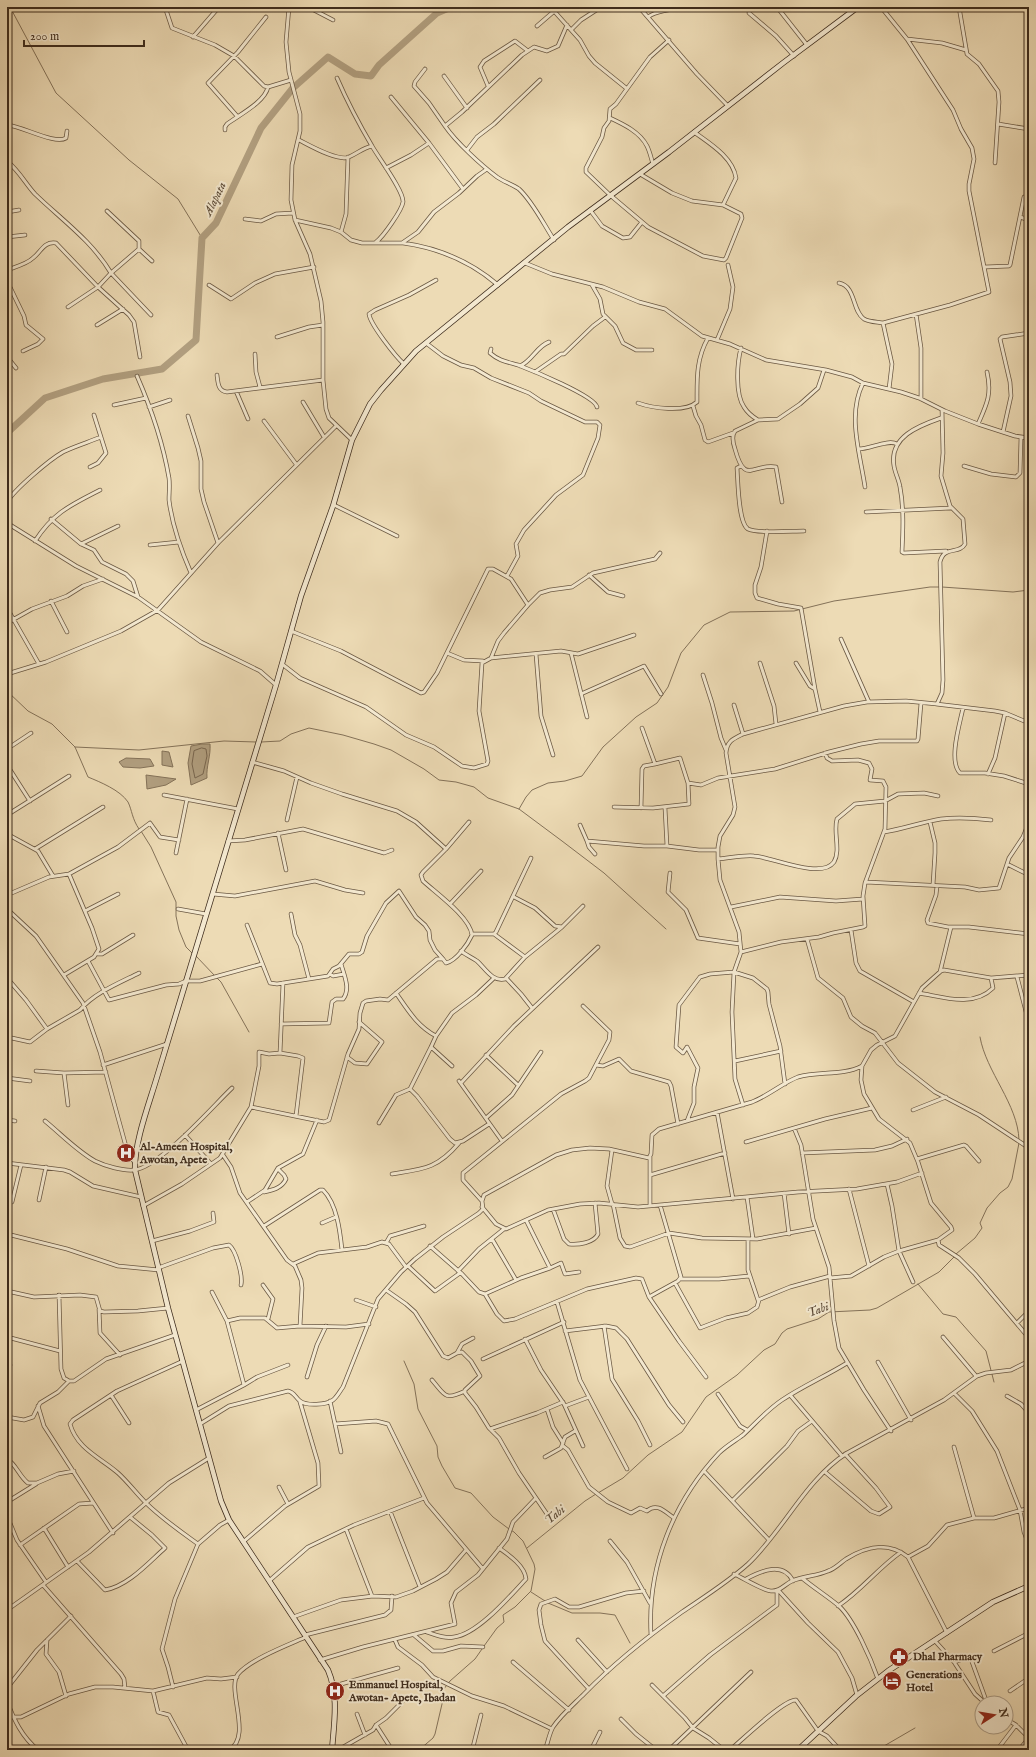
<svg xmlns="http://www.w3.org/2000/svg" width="1036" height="1757" viewBox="0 0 1036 1757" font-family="'IM FELL English',serif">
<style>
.water{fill:#b2a081;stroke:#847259}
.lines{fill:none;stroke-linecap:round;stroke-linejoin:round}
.shore{stroke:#78664f;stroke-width:1}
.stream{stroke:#847259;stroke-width:1}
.river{stroke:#b2a081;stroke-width:7}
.street-casing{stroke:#6a5843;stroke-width:4.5}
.secondary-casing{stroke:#3e2c1d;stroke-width:6}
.street{stroke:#f3e8cf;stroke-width:3}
.secondary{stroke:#f3e8cf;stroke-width:4.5}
.labels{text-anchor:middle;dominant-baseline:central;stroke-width:4;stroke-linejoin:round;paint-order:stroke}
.poi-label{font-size:11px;font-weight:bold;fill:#3e2c1d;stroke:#f3e8cf;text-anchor:start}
.water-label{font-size:12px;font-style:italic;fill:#5b4936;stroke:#f3e8cf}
</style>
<rect width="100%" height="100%" fill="#eddbb5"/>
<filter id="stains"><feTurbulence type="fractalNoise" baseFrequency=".005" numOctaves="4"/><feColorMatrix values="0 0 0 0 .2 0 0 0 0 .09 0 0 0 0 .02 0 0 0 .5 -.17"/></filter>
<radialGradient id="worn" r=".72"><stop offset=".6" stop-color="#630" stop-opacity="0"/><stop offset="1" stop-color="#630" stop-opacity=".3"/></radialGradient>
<path class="water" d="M202 744H210C211 756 206 766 207 778L191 785 188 763 191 746Z
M162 751 169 752 173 767 162 765Z
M126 758 150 759 154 766 140 768 123 767 119 762Z
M146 775 176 779 166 785 147 789Z"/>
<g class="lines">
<path class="shore" d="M202 748 206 749 207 756 203 774 195 778 192 764 194 751Z"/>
<path class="stream" d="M10 7 56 93 129 160 178 199 202 238
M942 587 1013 592 1029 590
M7 691 28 711 52 724 75 747 88 777C100 782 120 790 128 802 132 810 132 819 139 829
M261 742 280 741 291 734 309 728 343 735 374 744 391 750 424 769 439 780 456 782 474 787 488 798 519 809 562 841 604 873 666 929
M75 747 139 750 224 741 256 742
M519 809 526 797 532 790 548 783 565 781 582 776 603 747 636 717 657 703 668 687 681 653 704 625 730 612 794 611 834 601 930 587H939
M141 831 151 847 176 902V916L179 930 186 947 192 953
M196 956 215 976
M217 978 221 982 249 1032
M980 1037C986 1072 1018 1104 1019 1140
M1024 1142H1029
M956 1254 975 1238 982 1228 980 1223 987 1208 1000 1193 1008 1187 1012 1179 1019 1143
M918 1284 943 1314 956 1317 986 1351 994 1382
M404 1361 414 1384 418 1409 437 1446 438 1457 442 1466 455 1488 471 1493 493 1517 509 1529 514 1532 523 1541 534 1564 535 1569 531 1591 515 1607 503 1615 504 1622 497 1628 484 1646
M598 1493 623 1478 648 1455 682 1432 706 1397 737 1375 764 1350 775 1344 782 1333 787 1329 818 1319 829 1312 870 1310 877 1308 939 1272 954 1257
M527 1548 585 1501 596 1494
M531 1592 545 1601
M548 1603 572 1613H600L615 1615 630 1643
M419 1750 433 1738 435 1734 442 1704 443 1690 450 1681 475 1659 482 1649
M883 1750 884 1746 915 1728"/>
<path class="river" d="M7 433 45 398 103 379 162 369 196 340 202 238 216 223 261 128 293 88 328 57 355 74 371 76 379 65 437 13 451 7"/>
<defs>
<path id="street" d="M165 7 172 28 215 45 234 56 264 86 268 87 291 80
M289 7 286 42 289 72 300 114V131L292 165 291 200 295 220 310 254 321 301 323 322V380L326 409 329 418 352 440
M308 7 333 20
M639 7 697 74 728 106
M777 7 807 45
M881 7 907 39 942 43 966 50
M959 7 967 54 979 64 998 91 999 102 995 163
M554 11 580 40 589 56 595 63 626 88
M749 13 776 36 794 56
M648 17C657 10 667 12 676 7
M537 26 559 7
M571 30 581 20 601 7
M193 37 219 7
M669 40 650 57 616 104 610 109 609 121 604 128 602 137 586 168V172L610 195 648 227 703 256 724 260 726 258 742 218 741 214 723 205
M425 69 415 82 414 86 429 103 445 126
M444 76 467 108
M337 78C347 101 359 124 372 146 378 157 404 191 403 202 402 210 383 237 376 242
M488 86 480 67 484 61 515 41 528 51
M391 97 429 143 463 189
M237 116 208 83 238 52 266 17
M610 118C623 124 640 132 647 146 650 152 651 158 653 164
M998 124 1029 129
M7 125C22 126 55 145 66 138L67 131
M225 130V127L227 124C239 115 265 102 268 87
M299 140C309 145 338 162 349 157 358 153 363 148 372 146
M1029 148 1027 168 1029 191
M467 150 477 137 494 124 540 80
M7 161C20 172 25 183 35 194 62 220 92 241 111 273L98 287 68 307
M386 168 411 155 429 143
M640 174 672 193 692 201 723 205 736 178C733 157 709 143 694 132
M590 210 602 226 623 238 630 237 642 222
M107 211 139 241V249L152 261
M7 212 19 210
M1020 217 1029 220
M245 219 261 221 276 214 293 213
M295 220 331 228 341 232 351 240 362 243H402L418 232 434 212 459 193 477 176 487 169
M341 232 346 214 348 157
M7 237 25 235
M554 240C543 223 533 202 519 189 512 184 504 182 497 177 481 165 456 142 445 126L462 112 522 55 534 47 547 51 558 46 567 25
M403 243C439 248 470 261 498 285
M139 249 111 273 151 315
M525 263 552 274 603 287 639 302 665 309 702 336 730 344 766 360 826 370 852 377 863 383 901 392 919 398 945 411 978 424 1015 436 1029 438
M985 267 1009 266 1010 265 1024 197 1029 196
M7 270C15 267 27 264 33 258 41 252 44 241 56 243L98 287 129 315 134 322 140 357
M7 281 24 316 26 325 43 339 38 344 23 351
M839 283C856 286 852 311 864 319 869 322 878 322 883 323L892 364 889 389
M209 285 231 299 255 283 275 274 314 267
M592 285 600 299 603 314 615 326 623 343 636 350H652
M916 314 921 348V399
M883 323 950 305 989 292 969 191V184L974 159 972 148 961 129 953 110 907 39
M97 325 123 309
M277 337 309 327 323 325
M717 340 730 309 733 287 728 265
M426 343 443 356 461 365 474 368 491 378 529 393 541 401 585 422H597L600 425 598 438 583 475 556 495 524 530 516 544 518 556 507 576
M741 348C737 363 735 394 744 407 747 412 753 417 758 420L778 419 800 404 818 388 824 370
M491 349 490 353C499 361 508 362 518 365 531 370 595 396 597 407
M255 354 256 372 260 387
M7 357 16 368
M404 364C396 357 370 324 369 314L375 310 409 295 436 280
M520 366C532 361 537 346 549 342
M535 372 561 354H564L593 326 605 317
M217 375C218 383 218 391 227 392L323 380
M137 376C151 408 163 443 169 478 170 485 169 492 169 500 172 525 181 550 191 573
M863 383C847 415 860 453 865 487
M236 391 248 419
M303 402 324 437
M638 403C652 408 685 413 697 402 697 379 696 359 708 338
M114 405 146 398
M693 406 696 416 701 425 705 440 708 442 733 433
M149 407 170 400
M188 416 198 448 201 461V489L204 502 218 543
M941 418C918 426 889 437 894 466 895 473 899 480 900 487 904 508 903 530 902 552L904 553 946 551
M758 420 735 431C731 436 733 443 735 449 745 486 753 463 776 467L782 502
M264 421 296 464
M978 424C987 404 992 394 987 372
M1003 432 1011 396 1010 382 1000 339 1002 337 1029 333
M859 449C870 449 888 439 897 444
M7 452 9 449
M741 466 737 468C738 480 738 523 748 529 757 534 792 531 804 531
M964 466 991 474 1016 477 1020 473 1021 437
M90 467 98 463 106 453 94 415
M7 502C15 489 49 460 63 452 75 446 89 442 101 437
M334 505 397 536
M866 512 951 508
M51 519 81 544 94 550 102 562 126 574 133 581 138 597
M7 523 76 566 138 597 201 642 260 671 276 685
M767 531 761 567 755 585V593L757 598 778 604 801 608 815 689
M35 541C54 512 71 505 100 490
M81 544 118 526
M150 545 179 542
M589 575 608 592 623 596
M51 601 67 632
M7 608 39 664
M7 623 32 609 67 596 83 586 103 579
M291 631 341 651 421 693 424 692 437 673 488 569H493L511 579 528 605
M841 639 869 702
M447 653 464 660 483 661
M571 653 587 717
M536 654 541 716 553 755
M491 658 561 651 578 654 634 635
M760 663 774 706 776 724
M796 663 810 686 815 689 820 712
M282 664 300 678 366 707 406 735 434 747 462 766 474 768 487 764 488 761 479 711 482 663 491 658 498 641 504 633 528 605 540 593 550 590 572 587 593 573 655 559 660 553
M7 674 46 662 121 631 158 610 218 543 336 426
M703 675 712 703 721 738 726 750
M581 694 644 666 661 694
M936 704 995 711 1005 713 1029 723
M734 705 743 734
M963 708C960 723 948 761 960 773H985L1004 776 1029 784
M7 749 31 733
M7 765 30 801
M988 774 995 758 1005 713
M688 783 701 785 718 778 775 769 829 752 861 744 879 741H917L918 739 921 703
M164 795 238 809
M614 807 653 808 689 804 688 783 680 758 655 764 642 728
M641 808 642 769 644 766 655 764
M665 808 667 846
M7 815 69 776
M287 820 297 777
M930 822 935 843V853L933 885
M580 825 587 841
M884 832C903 829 922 822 941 819 958 817 974 818 991 820
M278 833 286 870
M7 834 38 851 53 876
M228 841 245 840 303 829 384 853 392 850
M35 849 103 807
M446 849 469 822
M176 853 187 799
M595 854 589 847 587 841 644 846H667L699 850H718
M718 859C730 858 743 855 754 856 772 857 821 880 834 862 841 850 833 832 837 819L855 804 885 801 898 794 924 793 938 796
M1007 864 1029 875
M670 873 668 892 686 910 698 938 740 944
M866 882 965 887 979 890 999 888 1009 858 1023 837 1029 822
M937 886 936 895 927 920 928 923 948 927H969L1029 934
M213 894 235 896 315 881 345 890 363 893
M7 895 49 877 69 874 118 847 150 823 160 837 179 840
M514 897 535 908 555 926 562 927
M450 904 481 871
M731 907 780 897 836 901 863 899
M7 909 36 936 83 1003 100 1052 125 1143 130 1156 135 1163
M178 909 206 914
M85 911 118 894
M291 914 295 935 300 945 309 979
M247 925 270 983 277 984 328 976 333 969 339 966 349 954H359L362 952 367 936 386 903 399 891 416 917 425 925 429 931 430 940 435 950 443 959
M851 930 856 963 860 971 914 1002
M472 934H494L496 932 531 858
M494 934 525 957
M807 939 818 978 843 998 851 1017 862 1026 875 1033 898 1063 935 1092 979 1115 1029 1148
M461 951C466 955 471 957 477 961 485 968 492 982 505 979L525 957 562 927 583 906
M741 952 781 942 819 937 833 933 863 927 865 926 863 896 865 883 885 829 886 787 883 781 870 780 872 769 869 763 858 760 832 761 827 758 825 753
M98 954H102L133 935
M88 961 109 1000 166 985 179 984 186 981H200L262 964
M940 972 951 927
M330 974 333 976 344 974
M64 975 94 957 99 949 92 928 69 874
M1017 977 1029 1023
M7 978 26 1000 47 1029
M506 978 521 994 532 1008
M396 993C408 1010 417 1026 436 1036
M919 993C943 997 973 1008 993 988L991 978
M281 1024 329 1023 332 1002 336 999H343C351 989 344 975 341 964
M7 1037 30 1042 47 1029 80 1010C94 993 119 983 139 973
M431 1047 410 1089 417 1096 450 1139 455 1143 463 1141 489 1124
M280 1053 283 983
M486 1055 518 1085
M347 1057 355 1063 367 1064 382 1042 359 1022
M735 1061 781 1051
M103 1065 167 1044
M596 1065 603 1066 619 1059 631 1071 669 1082 671 1086 678 1124
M452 1066 431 1047 436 1036 452 1013 476 995 494 978
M862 1066 861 1080 864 1094 879 1119 910 1143 918 1162 931 1203 951 1227 952 1230 938 1240 939 1245 959 1258 975 1274 1029 1338
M36 1071 64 1073 106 1072
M64 1073 68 1105
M7 1078 30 1081
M459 1081 502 1141
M461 1083 514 1026 598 947
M743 1105 735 1079 732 1012 734 972 741 952 739 932 720 880 718 859V847L720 836 733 815 735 807 726 753C727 741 733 739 743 734L844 706 867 702 906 701 937 704 942 693 943 680 940 562C944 545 959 555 965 544L963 519 950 506 941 476 943 453 942 410
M251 1107 259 1066V1052L269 1054 280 1053 298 1056 303 1058 296 1116
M913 1110 946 1097
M717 1112 733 1199
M486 1118 512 1095 541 1052
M7 1120 15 1121
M45 1121C61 1134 77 1151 95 1161 105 1166 123 1171 134 1170 159 1168 212 1107 232 1088
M687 1121 694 1103V1087L698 1068 687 1047 683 1053 676 1047 679 1005 700 977 710 974 734 972 753 978 767 989 768 992 769 1004 780 1046 785 1084
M379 1123 396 1095 410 1089
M794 1128 801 1145 813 1219 829 1267 834 1321 839 1348 864 1390 891 1431
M185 1135 211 1164
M746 1142 825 1119 872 1108
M802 1153 875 1150 892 1146 907 1139
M223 1155 231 1167 240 1193 287 1260 295 1266 301 1280 302 1288 300 1326 346 1327 369 1324
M917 1159 964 1145 966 1146 979 1161
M7 1163 64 1170 70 1172 93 1186 141 1197
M392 1174C423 1169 437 1169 459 1143
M650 1175 725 1153
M887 1184 892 1206 899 1251 913 1282
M849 1189 869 1266
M264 1192C273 1190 282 1188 286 1179L284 1175 278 1169
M784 1193 789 1234
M747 1197 753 1239
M39 1200 46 1167
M482 1201 463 1180V1173L561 1094 585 1081 589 1078 609 1040 610 1032 583 1006
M247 1202 265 1190 278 1168 303 1154 317 1120
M7 1204 12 1202 21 1165
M612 1204 607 1186 612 1150
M613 1204 620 1238 625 1246 630 1247 669 1233 702 1238 757 1239 816 1228
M143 1206 182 1184 220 1158 251 1107 324 1122 329 1120 348 1054 359 1029 360 1013 363 1003 366 1001 380 999 388 1000 437 959H443L446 963C456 961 468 944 472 935 470 917 436 893 423 881L421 875 423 872 446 849 416 822 397 811 342 794 311 783 284 771 252 762
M650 1206V1157
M1029 1206 1027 1209 1029 1215
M482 1207 496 1224 506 1229 548 1210 580 1204 599 1203 638 1207 798 1192 857 1189 897 1182 922 1173
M553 1209 564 1239 569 1244C578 1245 594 1243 598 1234L595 1203
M526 1220 550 1268 561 1263 565 1274 579 1272
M322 1223 336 1217
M264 1226 320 1190H323C337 1204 340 1231 342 1250
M7 1234 67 1249 118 1266 159 1270
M492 1239 516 1280
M748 1239V1270L758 1300 790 1287 830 1276
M152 1241 190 1231 214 1222 213 1213
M386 1243 390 1236 424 1226
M430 1246 462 1274 479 1292 485 1294 497 1314 504 1321 515 1319 587 1289 636 1278 642 1279 649 1297 678 1281 681 1277 660 1205
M293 1264 318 1253 367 1247 382 1242 389 1244 406 1267
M408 1266 435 1291 460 1273
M158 1268 213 1248 229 1245C236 1250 243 1276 241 1285
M458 1271 479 1249 504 1229
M830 1278 851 1276 884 1257 899 1251 938 1240
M680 1279H719L749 1276
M675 1283 700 1328 726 1318 748 1313 757 1307 759 1300
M263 1285 273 1299 268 1319
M386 1290 406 1304 415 1312 443 1356 448 1358 457 1353 462 1352 471 1361 480 1376 465 1390V1393L476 1407 489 1428 499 1438 519 1473 549 1517
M7 1291 34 1297 80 1295 96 1297 100 1311 104 1312 138 1311 168 1308
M485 1294 521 1278 550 1268
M59 1295 61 1369 64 1378 69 1381H74L106 1359 175 1335
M649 1297 679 1341 706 1377
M356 1300 376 1307
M557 1302 580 1380 627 1469
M99 1309 100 1333 120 1355
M227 1321 240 1318H265L277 1328 300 1326
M1017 1323 1029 1311
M604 1326 612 1379 638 1421 650 1445
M565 1331 606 1326 616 1328 627 1339 669 1405 683 1422
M7 1337 60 1351
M943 1337 976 1376
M525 1339 541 1370 564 1404 583 1446
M457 1353 462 1344 473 1338
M483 1359 564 1322
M7 1360 10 1365 7 1383
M183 1361 117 1391 73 1420 70 1424C77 1449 101 1458 118 1473 128 1482 136 1493 145 1502 161 1518 180 1531 198 1544
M878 1362 911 1420
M307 1377 317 1345 326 1326
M432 1380C445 1395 444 1401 465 1391
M244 1385 257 1377 288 1365
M954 1393 972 1411 997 1451 1020 1510 1024 1532 1029 1545
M718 1394 740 1426 747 1430
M111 1395 129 1423
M790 1395 842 1456
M1007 1396 1021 1404 1029 1413
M330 1401 341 1452
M38 1406 44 1426 113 1533
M565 1406 589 1397
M547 1409 553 1427 563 1443
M196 1410 244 1385 227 1321 212 1292
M7 1417 24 1420 33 1417 40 1403 58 1392 69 1381
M200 1424 229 1406 288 1391C294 1392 295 1397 300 1401 306 1406 327 1405 333 1400 337 1397 340 1391 343 1387L378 1299 401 1272 415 1259 443 1237 479 1213 483 1209 482 1201 484 1195 556 1155 572 1150 590 1148 609 1149 649 1158 651 1154 652 1135 659 1129 752 1102C768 1096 784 1082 798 1077 818 1071 843 1076 862 1066L871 1050 877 1045 895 1036 922 988 941 971 944 970 991 978 1029 975
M335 1424 376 1421 388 1424 427 1503 483 1569
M490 1429 537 1413 563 1402
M563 1446 568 1450 589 1487 608 1502 631 1513 640 1508 647 1511C657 1502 665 1512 674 1518
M954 1447 974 1518
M545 1457 561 1448 565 1437 575 1431
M7 1459C16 1464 19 1476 28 1483H37L58 1474 74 1471
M704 1471 769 1540
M825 1472 871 1511 879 1514 890 1507 876 1488 845 1454
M279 1487 288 1504
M733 1500 787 1446 798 1431 812 1421
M7 1502 36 1484
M390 1511 420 1587
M7 1516 17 1540 46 1582
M44 1528 68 1567
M346 1529 372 1596
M610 1541 627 1562 650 1603
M243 1542 285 1506 319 1486 318 1463 300 1402
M20 1545 79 1504 93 1503
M908 1557 928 1546 947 1525 974 1518H994L1029 1508
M77 1561 105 1590C128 1586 148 1563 165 1548L152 1535 130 1517
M734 1574C743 1578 764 1591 771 1591 780 1592 785 1584 792 1581 804 1576 817 1576 828 1571 835 1569 840 1563 846 1559 867 1546 888 1541 908 1557L947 1633
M802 1578C814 1588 827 1596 839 1606 854 1620 871 1659 878 1679
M746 1579C761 1571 783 1561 793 1581
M269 1581 308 1547 354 1525 424 1498
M43 1585 121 1674 124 1679 125 1688
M778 1590 808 1623 838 1652 852 1678 857 1695
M7 1602 11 1607
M838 1606C862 1590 878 1568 901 1552
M7 1610 89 1552 169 1483 209 1458
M293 1617 341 1600 373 1596 396 1597 413 1591 436 1579 447 1572 466 1550
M427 1632C436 1635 445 1639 454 1637 478 1634 510 1596 526 1579 525 1566 509 1555 499 1548
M305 1635 385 1615 391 1610 392 1596
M414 1635 433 1651H443L461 1646 483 1647
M651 1635C647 1567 673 1502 719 1453 726 1446 735 1441 743 1435 756 1423 767 1410 782 1400 803 1386 826 1376 847 1363
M47 1640 46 1654 59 1672 66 1696
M395 1640 398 1647 422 1665 433 1677 472 1696 504 1706 552 1729
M578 1640 607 1672
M935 1641 954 1662 975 1694 985 1703
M994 1651 1029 1633
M320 1660 363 1647 455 1624 451 1603 456 1592 478 1575 507 1539 513 1522 536 1498
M513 1662 569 1710
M954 1662 966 1658 971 1659 987 1703
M652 1685 685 1718 693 1728 709 1738 724 1750
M334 1686 398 1668
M173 1687 168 1667 162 1649 175 1599 198 1544 220 1525 229 1520
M7 1688 37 1650 71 1616
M589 1689 545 1641 541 1625 539 1610 541 1604 555 1599 569 1607H579L626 1593 644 1591
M153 1691 158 1712 169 1715 188 1750
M1010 1691 1029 1678
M663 1696 710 1655 777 1605V1590
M7 1701C14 1720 22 1737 38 1750
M357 1714 365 1735
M7 1717H21L69 1694 95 1687H113L153 1691 207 1678 221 1679 237 1677
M621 1719 636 1734 656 1750
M1006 1719 1016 1725 1029 1738 1019 1750
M376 1725 392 1750
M934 1748 935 1750
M229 1750C253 1737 226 1689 238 1674 251 1659 288 1645 306 1637
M338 1750 373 1730 376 1725 386 1718 403 1701
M474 1750 473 1747 481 1715
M545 1750C548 1743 549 1734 553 1727 561 1715 574 1704 584 1694 614 1663 647 1637 682 1612 704 1597 728 1582 748 1564 784 1530 805 1480 847 1453L944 1400 977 1376 986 1373 1011 1370 1029 1361
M591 1750 600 1732
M669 1750 751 1672
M730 1750C741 1741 784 1699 796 1700L818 1731 827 1736 840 1750
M997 1750 1016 1725"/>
<path id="secondary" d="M332 1750C334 1723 339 1696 328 1670L229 1520 221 1501 168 1308 135 1170C134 1143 149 1104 157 1077L276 685 301 596 333 506 352 440 370 404 381 390 416 351 568 227 669 152 783 63 858 7
M798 1750 856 1696 888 1671 993 1602 1029 1586"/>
</defs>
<use href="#street" class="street-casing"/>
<use href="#secondary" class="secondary-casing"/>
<use href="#street" class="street"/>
<use href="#secondary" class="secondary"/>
</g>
<defs>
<symbol id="hospital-disc" viewBox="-11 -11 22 22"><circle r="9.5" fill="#8f2418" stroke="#f3e8cf"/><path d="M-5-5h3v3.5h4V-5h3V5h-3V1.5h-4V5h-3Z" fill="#fff"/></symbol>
<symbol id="pharmacy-disc" viewBox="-11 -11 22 22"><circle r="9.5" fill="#8f2418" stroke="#f3e8cf"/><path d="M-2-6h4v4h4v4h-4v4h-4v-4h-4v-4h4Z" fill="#fff"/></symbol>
<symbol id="hotel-disc" viewBox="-11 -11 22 22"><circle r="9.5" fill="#8f2418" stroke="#f3e8cf"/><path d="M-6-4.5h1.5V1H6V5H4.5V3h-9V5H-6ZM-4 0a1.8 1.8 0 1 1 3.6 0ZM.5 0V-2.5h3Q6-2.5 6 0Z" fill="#fff"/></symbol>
</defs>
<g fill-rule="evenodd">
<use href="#hospital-disc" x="115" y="1142" width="22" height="22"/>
<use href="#pharmacy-disc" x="888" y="1646" width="22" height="22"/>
<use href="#hotel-disc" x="881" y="1670" width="22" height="22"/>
<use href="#hospital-disc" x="324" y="1680" width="22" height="22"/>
</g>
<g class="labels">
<g class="poi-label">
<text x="140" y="1147">Al-Ameen Hospital,<tspan x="140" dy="13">Awotan, Apete</tspan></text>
<text x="913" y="1657">Dhal Pharmacy</text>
<text x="906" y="1675">Generations<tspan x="906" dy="13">Hotel</tspan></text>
<text x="349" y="1685">Emmanuel Hospital,<tspan x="349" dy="13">Awotan- Apete, Ibadan</tspan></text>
</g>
<g class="water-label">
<text transform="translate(215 199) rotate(-64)">Alapata</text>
<text transform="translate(818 1310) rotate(-20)">Tabi</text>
<text transform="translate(555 1515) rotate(-39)">Tabi</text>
</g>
</g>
<rect width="1036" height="1757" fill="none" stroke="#eddbb5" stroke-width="24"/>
<rect x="8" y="8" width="1020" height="1741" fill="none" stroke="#3e2c1d" stroke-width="2"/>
<rect x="12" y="12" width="1012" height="1733" fill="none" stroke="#3e2c1d"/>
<g transform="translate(994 1715) rotate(78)"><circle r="19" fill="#f3e8cf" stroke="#ab9d88"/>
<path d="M0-3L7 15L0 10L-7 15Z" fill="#8f2418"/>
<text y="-6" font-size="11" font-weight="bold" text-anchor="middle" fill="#3e2c1d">N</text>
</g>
<path d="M24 40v6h120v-6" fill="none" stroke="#3e2c1d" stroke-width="2"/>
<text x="30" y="40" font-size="12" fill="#3e2c1d" stroke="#f3e8cf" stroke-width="3" paint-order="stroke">200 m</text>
<rect width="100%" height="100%" filter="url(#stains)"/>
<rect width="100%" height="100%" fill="url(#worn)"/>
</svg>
